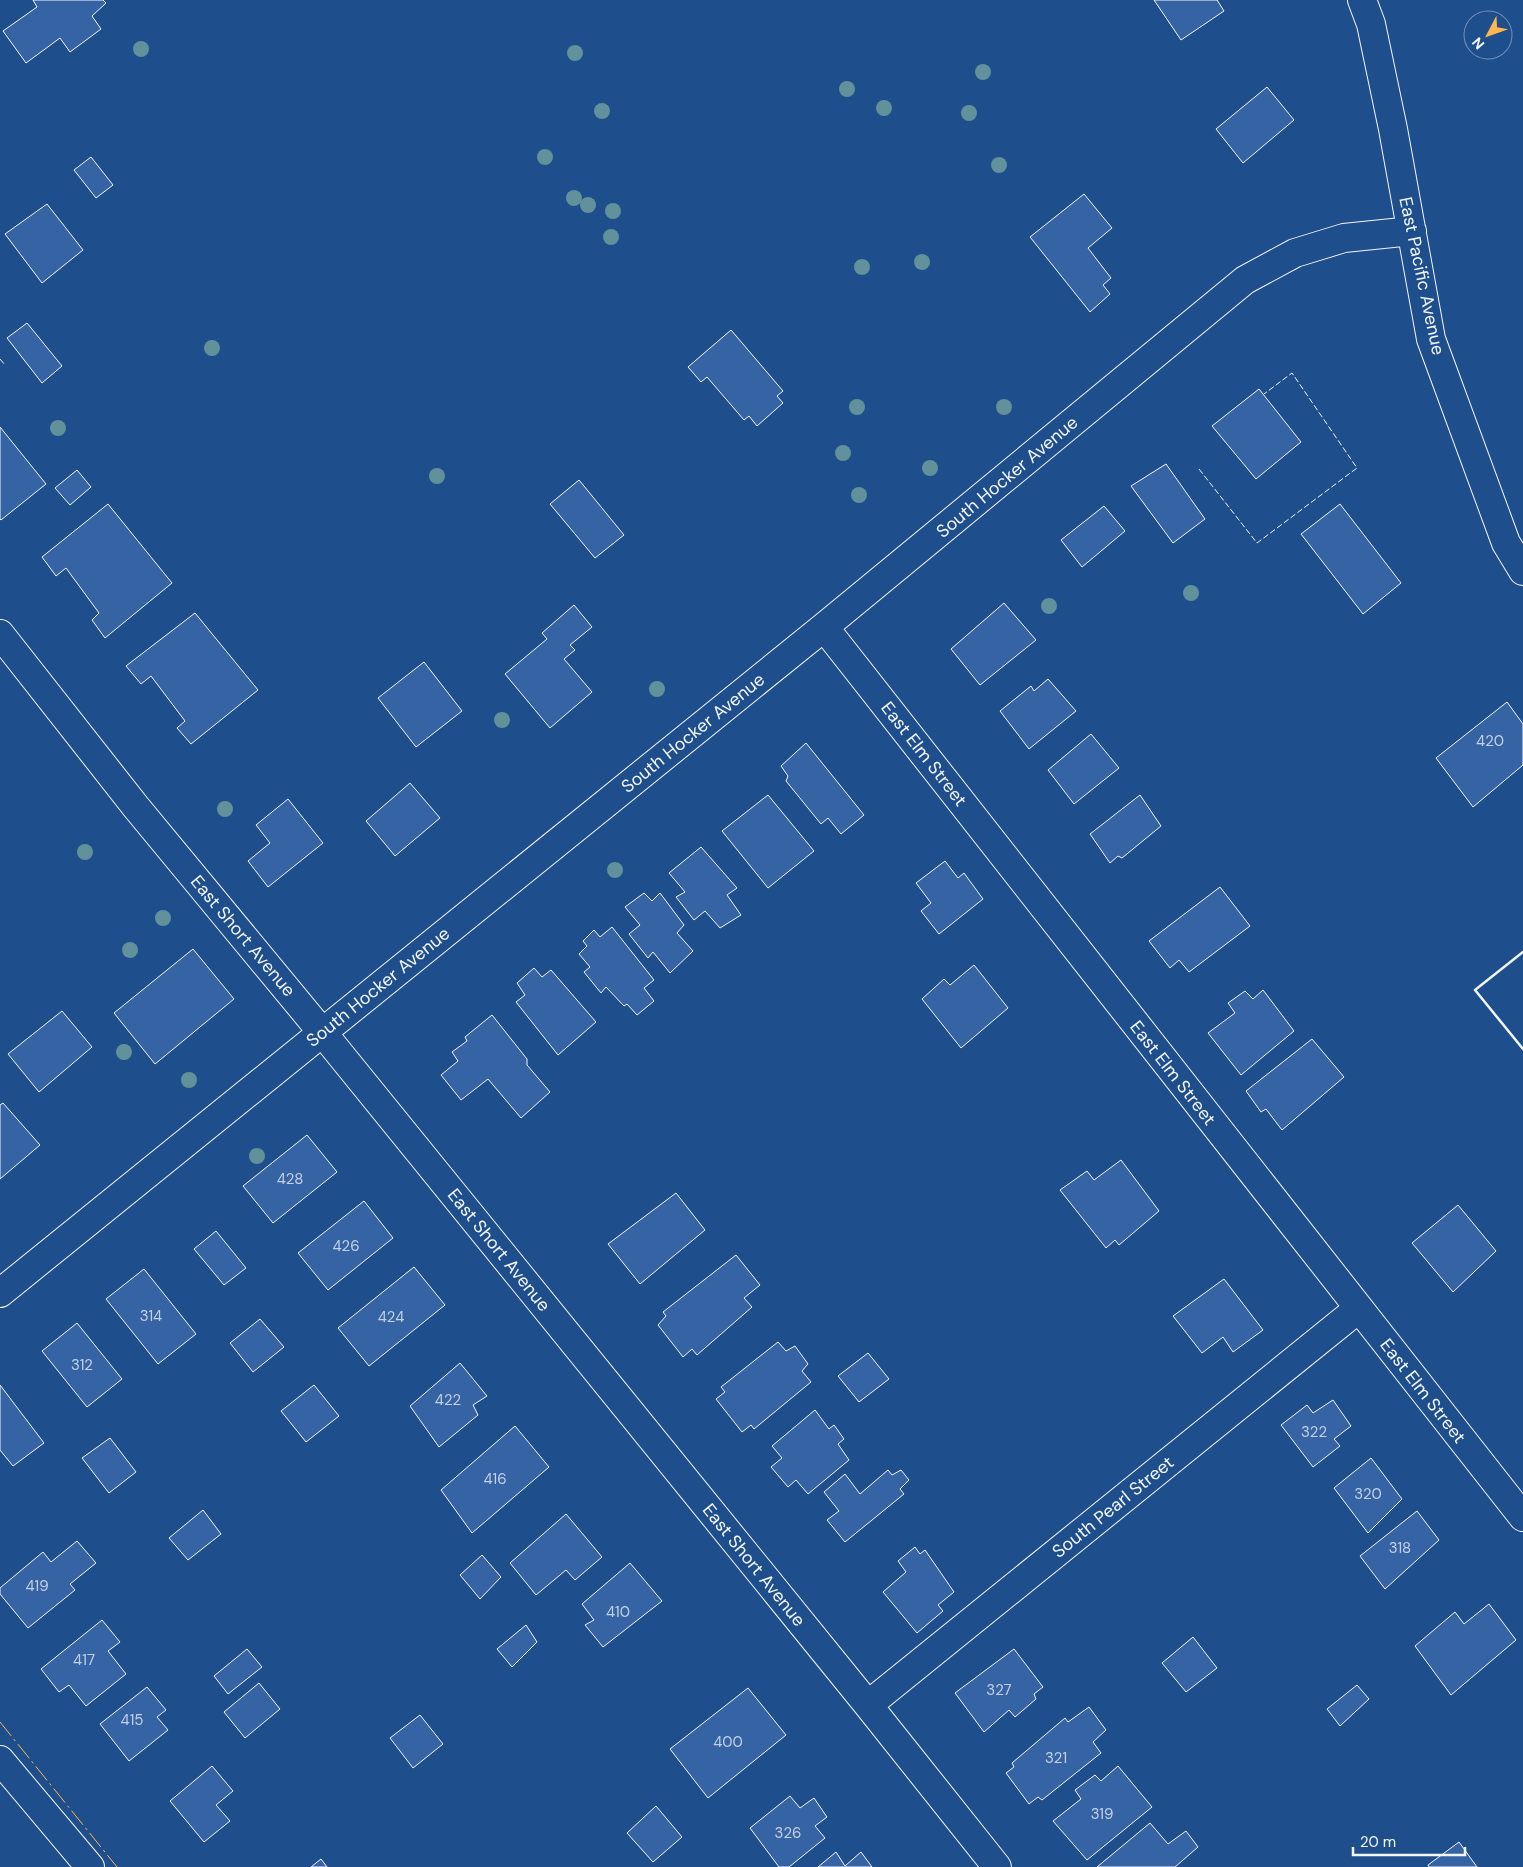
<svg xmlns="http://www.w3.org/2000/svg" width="1523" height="1867" viewBox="0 0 1523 1867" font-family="'DM Sans',sans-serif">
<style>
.building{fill:#3563a3;stroke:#f2f6ff}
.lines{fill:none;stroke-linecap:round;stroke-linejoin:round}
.minor-casing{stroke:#f2f6ff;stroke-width:30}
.minor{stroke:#1f4e8c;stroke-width:28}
.fence{stroke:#f2f6ff;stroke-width:1;stroke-dasharray:6 2.5;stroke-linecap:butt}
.wall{stroke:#f2f6ff;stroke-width:2.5}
.power{stroke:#ffb74d;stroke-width:1;stroke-dasharray:18 4 2.5 4;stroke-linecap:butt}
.tree{fill:#61919a}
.labels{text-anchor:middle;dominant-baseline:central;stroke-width:4;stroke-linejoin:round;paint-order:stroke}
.number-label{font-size:15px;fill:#c3d1e8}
.street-label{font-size:18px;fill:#f2f6ff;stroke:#1f4e8c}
</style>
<rect width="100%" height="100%" fill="#1f4e8c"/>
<path class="building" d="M33 0H103L106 3 92 16 101 29 70 52 60 38 26 63 3 31 37 7Z
M1154 0H1217L1224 11 1181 40Z
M1267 87 1294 120 1243 163 1216 129Z
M91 157 113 185 96 198 74 170Z
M1084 194 1112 228 1088 248 1111 278 1103 285 1110 294 1090 312 1030 237Z
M47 204 83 250 42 283 5 234Z
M27 323 62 366 42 383 7 338Z
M731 330 783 391 777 396 783 403 757 426 749 416 744 420 707 377 701 382 688 367Z
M1259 389 1301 442 1256 479 1212 426Z
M0 427 46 484 1 520 0 519Z
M1166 464 1205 519 1173 543 1131 486Z
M77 470 91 487 70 505 55 488Z
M579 480 624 535 595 558 550 504Z
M108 504 172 583 105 638 92 620 99 613 66 568 56 576 42 557Z
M1340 504 1401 583 1363 614 1301 534Z
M1104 506 1125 531 1082 567 1061 540Z
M1004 603 1036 640 980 685 951 649Z
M574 605 592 627 570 645 575 650 564 659 592 692 550 728 505 674 547 639 542 633Z
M195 613 258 690 191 744 177 728 185 721 151 676 141 684 126 666Z
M424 662 462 711 416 747 378 698Z
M1048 679 1076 711 1029 749 1000 711 1031 686 1034 691Z
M1507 702 1523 724V765L1473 807 1436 758Z
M1091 734 1119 768 1074 804 1048 770Z
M806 743 864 815 841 834 828 818 821 824 786 781 788 776 781 766Z
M410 783 440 818 395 856 366 821Z
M768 795 814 851 768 888 722 831Z
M1140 795 1161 826 1122 858 1118 856 1110 863 1090 834Z
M288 799 323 843 268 887 248 861 270 843 256 825Z
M701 847 737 888 727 895 741 915 720 928 705 911 694 920 676 897 685 892 669 873Z
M945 861 958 878 964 873 983 899 939 934 921 911 931 903 916 883Z
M1220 887 1250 926 1189 972 1179 960 1170 968 1149 941Z
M644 893 652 901 660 893 684 925 677 933 693 951 670 973 653 952 648 958 629 934 640 925 625 907Z
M612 927 654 980 644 988 654 1001 637 1015 627 1004 624 1006 606 987 601 993 584 972 590 967 579 954 587 946 583 941 594 930 600 937Z
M193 949 234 999 155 1064 114 1013Z
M974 965 1008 1008 961 1048 922 999 944 979 950 985Z
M534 968 542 977 551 970 596 1022 558 1055 516 1002 525 995 517 983Z
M1263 990 1294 1031 1241 1075 1208 1033 1235 1013 1228 1003 1245 991 1253 999Z
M62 1011 92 1047 39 1092 8 1054Z
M492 1015 527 1059V1065L550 1092 521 1118 488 1079 461 1100 441 1075 458 1061 452 1052 467 1041 465 1037Z
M1312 1039 1344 1077 1282 1130 1266 1109 1261 1112 1246 1091Z
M3 1103 40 1145 0 1179V1105Z
M307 1135 337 1172 273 1223 243 1186Z
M1121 1160 1159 1211 1119 1245 1115 1240 1106 1248 1060 1190 1087 1171 1094 1180Z
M676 1193 705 1230 640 1284 608 1244Z
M364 1201 393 1238 328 1290 298 1253Z
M1458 1205 1496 1251 1453 1292 1412 1243Z
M216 1231 246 1268 224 1285 194 1249Z
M736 1255 760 1285 744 1298 752 1307 697 1355 692 1349 683 1357 658 1325 666 1316 663 1312Z
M414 1267 445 1305 369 1366 338 1328Z
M144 1269 196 1334 158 1364 106 1299Z
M1224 1279 1263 1330 1233 1352 1223 1337 1202 1353 1173 1316Z
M260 1319 284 1347 253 1372 230 1343Z
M77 1323 122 1379 87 1407 42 1351Z
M778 1342 786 1351 795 1346 808 1364 802 1371 811 1382 754 1429 751 1425 742 1432 716 1399 725 1392 721 1387Z
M868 1353 889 1379 859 1402 838 1376Z
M460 1363 487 1396 473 1405 478 1415 439 1447 410 1406Z
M0 1385 44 1443 13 1466 0 1450Z
M314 1385 339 1416 306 1442 281 1411Z
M1333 1400 1351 1426 1334 1439 1340 1446 1313 1467 1281 1425 1307 1405 1313 1413Z
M815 1410 829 1429 834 1425 844 1439 838 1444 849 1460 808 1494 796 1480 788 1487 771 1467 782 1458 772 1446Z
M515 1426 549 1467 472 1533 441 1490Z
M110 1438 136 1472 109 1493 82 1458Z
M1371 1458 1402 1499 1368 1533 1334 1488Z
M888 1470 892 1475 901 1470 909 1480 900 1489 904 1494 845 1542 827 1520 839 1511 824 1492 845 1474 860 1494Z
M203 1510 221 1534 188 1560 169 1538Z
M1417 1511 1439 1540 1385 1589 1360 1556Z
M566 1514 602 1557 575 1580 566 1570 536 1595 510 1563Z
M77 1541 96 1563 70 1584 75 1590 28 1628 0 1594V1588L43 1552 51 1562Z
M915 1547 920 1554 925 1550 954 1592 938 1605 943 1611 917 1633 883 1592 906 1572 898 1561Z
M482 1555 501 1577 480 1599 460 1575Z
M630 1563 662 1601 603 1647 585 1625 594 1620 582 1604Z
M1489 1604 1516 1640 1451 1695 1415 1646 1455 1612 1464 1624Z
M102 1620 120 1642 108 1651 126 1674 86 1706 69 1685 59 1692 41 1669Z
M526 1625 537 1642 512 1667 497 1649Z
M1193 1637 1217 1668 1186 1692 1162 1663Z
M247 1649 262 1667 228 1694 214 1676Z
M1014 1649 1043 1687 1034 1694 1036 1699 1015 1717 1009 1710 984 1732 955 1693Z
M259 1683 280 1709 245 1738 224 1712Z
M1357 1685 1369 1699 1340 1726 1327 1709Z
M147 1687 166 1710 157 1717 168 1730 129 1761 100 1724Z
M748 1688 786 1735 708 1798 670 1749Z
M1089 1707 1106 1730 1093 1742 1101 1753 1042 1800 1038 1797 1029 1804 1006 1773 1014 1767 1012 1763 1065 1718 1068 1722Z
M420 1715 443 1744 413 1768 390 1738Z
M212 1766 233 1791 216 1805 230 1821 204 1842 170 1801Z
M1118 1766 1152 1807 1087 1860 1053 1821 1081 1799 1075 1790 1095 1775 1101 1781Z
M790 1796 800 1808 814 1798 827 1817 815 1826 825 1838 789 1867H779L750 1828Z
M656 1806 682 1837 653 1862 627 1833Z
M1150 1823 1168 1844 1186 1831 1198 1847 1175 1867H1097Z
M1459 1842 1477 1867H1429L1428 1865Z
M836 1852 845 1866 861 1852 872 1867H818Z
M321 1859 327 1867H311Z"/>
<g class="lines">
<defs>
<path id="minor" d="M1362 0 1371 24 1393 129 1431 339 1506 543 1523 571
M824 627 1523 1517
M0 634 136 807 322 1032 868 1705 997 1867
M0 1293 824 627 1245 280 1295 253 1344 238 1412 231
M868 1705 1358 1309
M0 1760 90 1867"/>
</defs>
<use href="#minor" class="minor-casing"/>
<use href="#minor" class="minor"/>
<path class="fence" d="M0 359 5 365
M1199 469 1257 543 1357 468 1292 373 1264 394"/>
<path class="wall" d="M1523 952 1475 990 1523 1049"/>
<path class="power" d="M0 1722 117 1867"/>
</g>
<g class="tree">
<circle cx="141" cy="49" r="8"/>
<circle cx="575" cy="53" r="8"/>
<circle cx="983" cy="72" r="8"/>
<circle cx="847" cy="89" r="8"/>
<circle cx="884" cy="108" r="8"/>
<circle cx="602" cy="111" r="8"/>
<circle cx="969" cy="113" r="8"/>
<circle cx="545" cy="157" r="8"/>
<circle cx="999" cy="165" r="8"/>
<circle cx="574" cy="198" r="8"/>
<circle cx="588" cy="205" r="8"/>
<circle cx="613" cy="211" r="8"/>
<circle cx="611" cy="237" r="8"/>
<circle cx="922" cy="262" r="8"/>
<circle cx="862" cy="267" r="8"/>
<circle cx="212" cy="348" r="8"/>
<circle cx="857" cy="407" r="8"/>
<circle cx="1004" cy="407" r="8"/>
<circle cx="58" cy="428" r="8"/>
<circle cx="843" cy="453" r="8"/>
<circle cx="930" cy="468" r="8"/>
<circle cx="437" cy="476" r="8"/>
<circle cx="859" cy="495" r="8"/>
<circle cx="1191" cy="593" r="8"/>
<circle cx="1049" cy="606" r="8"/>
<circle cx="657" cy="689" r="8"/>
<circle cx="502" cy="720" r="8"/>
<circle cx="225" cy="809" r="8"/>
<circle cx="85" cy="852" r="8"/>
<circle cx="615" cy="870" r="8"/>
<circle cx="163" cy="918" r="8"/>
<circle cx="130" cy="950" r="8"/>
<circle cx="124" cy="1052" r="8"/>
<circle cx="189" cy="1080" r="8"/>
<circle cx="257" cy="1156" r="8"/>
</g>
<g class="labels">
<g class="number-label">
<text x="1490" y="741">420</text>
<text x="290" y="1179">428</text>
<text x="346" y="1246">426</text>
<text x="151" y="1316">314</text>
<text x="391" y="1317">424</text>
<text x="82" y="1365">312</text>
<text x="448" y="1400">422</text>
<text x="1314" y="1432">322</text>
<text x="495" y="1479">416</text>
<text x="1368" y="1494">320</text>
<text x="1400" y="1548">318</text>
<text x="37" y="1586">419</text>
<text x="618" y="1612">410</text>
<text x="84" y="1660">417</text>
<text x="999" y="1690">327</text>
<text x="132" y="1720">415</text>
<text x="728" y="1742">400</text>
<text x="1056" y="1758">321</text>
<text x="1102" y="1814">319</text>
<text x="788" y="1833">326</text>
</g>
<g class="street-label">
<text transform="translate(1422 276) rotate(78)">East Pacific Avenue</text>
<text transform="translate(1007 477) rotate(-40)">South Hocker Avenue</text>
<text transform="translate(693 733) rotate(-39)">South Hocker Avenue</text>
<text transform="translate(924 754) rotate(52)">East Elm Street</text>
<text transform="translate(243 936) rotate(50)">East Short Avenue</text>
<text transform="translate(378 987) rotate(-39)">South Hocker Avenue</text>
<text transform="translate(1173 1073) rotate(52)">East Elm Street</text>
<text transform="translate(499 1250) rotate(51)">East Short Avenue</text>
<text transform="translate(1423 1391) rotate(52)">East Elm Street</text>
<text transform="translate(1113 1507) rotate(-39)">South Pearl Street</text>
<text transform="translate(754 1565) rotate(51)">East Short Avenue</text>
</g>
</g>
<g transform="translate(1488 35) rotate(229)"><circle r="24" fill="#1f4e8c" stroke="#7391ba"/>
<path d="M0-4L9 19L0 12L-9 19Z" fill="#ffb74d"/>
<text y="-8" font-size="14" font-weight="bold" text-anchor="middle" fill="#f2f6ff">N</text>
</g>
<path d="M1353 1847v8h112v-8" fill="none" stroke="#f2f6ff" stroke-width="2.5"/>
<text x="1360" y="1847" font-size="15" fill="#f2f6ff" stroke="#1f4e8c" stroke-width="4" paint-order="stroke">20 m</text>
</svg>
